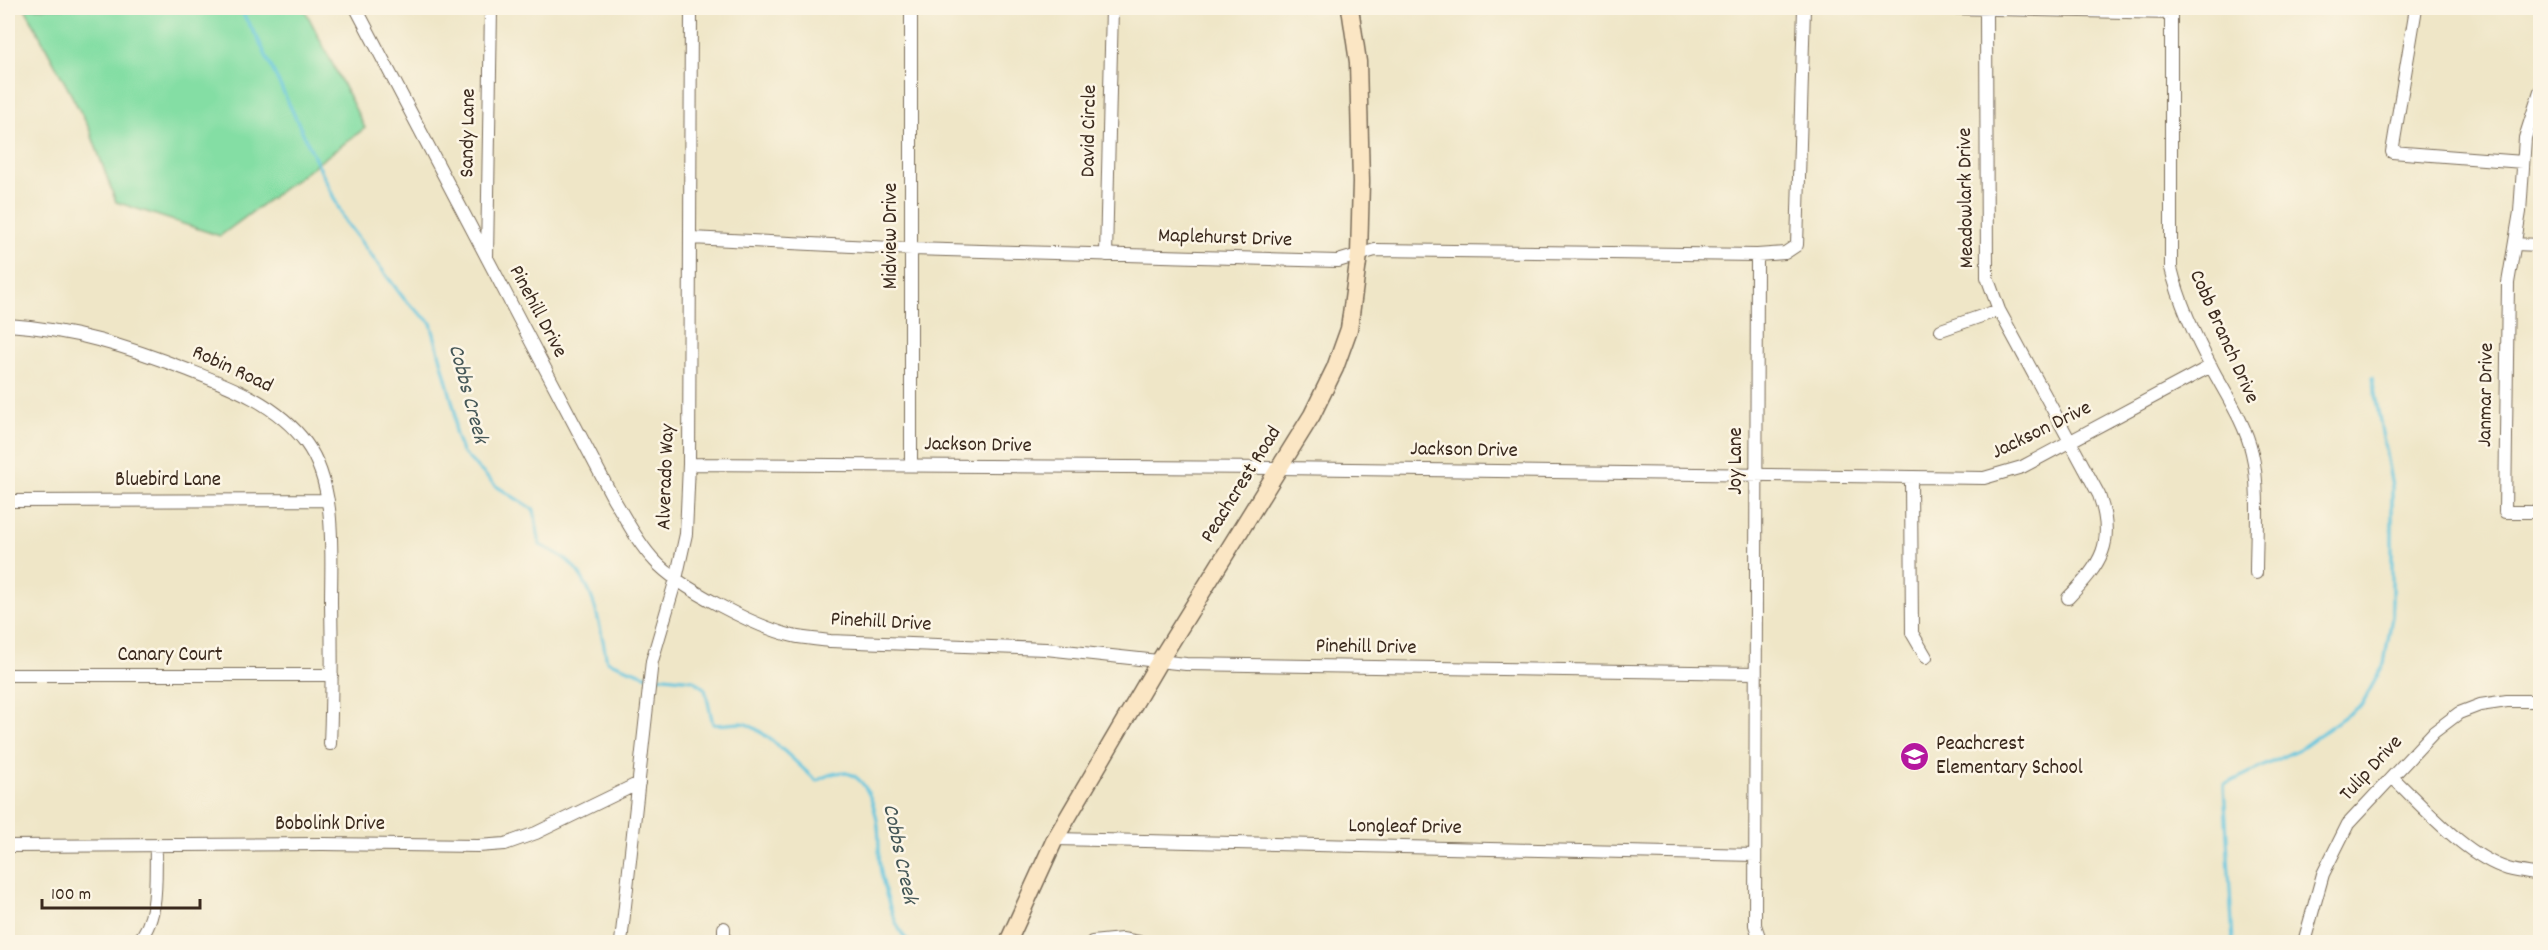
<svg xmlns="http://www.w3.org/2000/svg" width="2548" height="950" viewBox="0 0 2548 950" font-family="Dekko,sans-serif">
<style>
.green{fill:#84dea4;stroke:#608461;stroke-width:1.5}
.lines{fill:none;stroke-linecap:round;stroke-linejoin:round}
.stream{stroke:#61c5df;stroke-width:3}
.street-casing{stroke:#7a6c59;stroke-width:14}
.secondary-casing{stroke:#7a6c59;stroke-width:19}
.street{stroke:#fff;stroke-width:12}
.secondary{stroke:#fbe6c4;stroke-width:16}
.labels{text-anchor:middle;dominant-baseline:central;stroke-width:5;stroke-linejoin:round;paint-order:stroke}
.street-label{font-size:21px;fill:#3b2a1e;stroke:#fcf5e5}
.poi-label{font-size:21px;fill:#3b2a1e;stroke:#fcf5e5;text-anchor:start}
.water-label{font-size:22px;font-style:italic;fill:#465858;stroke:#fcf5e5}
</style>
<rect width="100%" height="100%" fill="#fcf5e5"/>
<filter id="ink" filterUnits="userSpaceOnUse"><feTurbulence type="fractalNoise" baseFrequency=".0167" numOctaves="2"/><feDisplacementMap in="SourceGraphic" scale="12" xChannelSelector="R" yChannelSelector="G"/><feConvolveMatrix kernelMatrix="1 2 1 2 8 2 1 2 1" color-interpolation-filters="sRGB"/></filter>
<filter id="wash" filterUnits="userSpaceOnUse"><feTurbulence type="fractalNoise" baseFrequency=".008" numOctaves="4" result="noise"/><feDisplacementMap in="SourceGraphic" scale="24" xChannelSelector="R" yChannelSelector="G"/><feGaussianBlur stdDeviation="1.35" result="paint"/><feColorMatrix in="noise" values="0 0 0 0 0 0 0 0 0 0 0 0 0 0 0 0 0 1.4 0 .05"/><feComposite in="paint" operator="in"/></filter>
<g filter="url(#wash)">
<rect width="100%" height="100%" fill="#efe6c7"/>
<path class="green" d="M25 8H304L365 128 220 236 116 202 89 128Z"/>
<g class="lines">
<path class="stream" d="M239 8 257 37 345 221 405 300 431 323 455 412V432L462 452 496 486 534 510 540 545C547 549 555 552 561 556 594 577 600 627 607 661L648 676
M655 676 693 680 705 689 713 724C724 726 731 723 741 723 760 724 801 768 817 781 854 758 870 786 877 820 880 835 878 851 880 866 883 887 894 929 909 942
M2233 942 2224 785 2301 748 2362 704 2384 664 2392 616V487L2372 378"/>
</g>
</g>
<g filter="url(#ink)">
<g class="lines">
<defs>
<path id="street" d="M356 8 613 498C626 519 637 542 654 560 679 588 756 627 793 636 805 639 818 639 830 641L1046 649 1186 664 1755 673
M1951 8 2171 13
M1986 8 1987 277 1999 310 2099 495C2116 543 2101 564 2068 598
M2171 8V268C2180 305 2197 341 2215 374 2229 399 2246 426 2252 453 2260 485 2256 539 2256 573
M2416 8 2392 152 2523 162
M2540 91 2525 138 2520 212 2508 283 2505 512H2540
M691 238 912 249 1338 261 1375 250 1757 255
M2515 244 2540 245
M1106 255 1112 8
M487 258 491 8
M8 325C71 329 129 347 188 370 232 387 277 404 306 443 337 485 331 553 331 603 332 650 332 697 330 744
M1941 330 1999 310
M689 464 1279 468 1984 478 2022 467 2211 366
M911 464V8
M1911 478 1912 633 1926 657
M8 501 328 500
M8 675H332
M2392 777C2425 808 2464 855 2508 869 2519 872 2530 873 2540 875
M1055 839 1755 855
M8 846 323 844 478 846 505 844 536 833 639 783
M724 928V942
M137 942C160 920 155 876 156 846
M621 942 652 661 676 579 686 534 689 464 691 8
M1092 942 1122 939 1139 942
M1767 942 1760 940 1755 925 1757 255 1785 253 1797 245 1804 8
M2304 942 2323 874 2348 824 2434 732 2459 713 2480 705 2507 701H2540"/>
<path id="secondary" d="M1008 942 1055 839 1160 660 1312 415 1335 368 1349 329 1359 255 1361 182 1358 62 1350 8"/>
</defs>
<use href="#street" class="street-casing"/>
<use href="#secondary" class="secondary-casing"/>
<use href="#street" class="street"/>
<use href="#secondary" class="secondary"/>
</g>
</g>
<defs>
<symbol id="school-disc" viewBox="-11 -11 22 22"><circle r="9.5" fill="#b5179e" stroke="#fcf5e5"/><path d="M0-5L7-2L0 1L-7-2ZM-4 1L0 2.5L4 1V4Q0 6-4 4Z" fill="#fff"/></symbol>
</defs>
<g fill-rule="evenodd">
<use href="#school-disc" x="1898" y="740" width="33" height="33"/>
</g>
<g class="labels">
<g class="street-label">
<text transform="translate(1090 131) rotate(-89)">David Circle</text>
<text transform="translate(469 133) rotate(-89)">Sandy Lane</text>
<text transform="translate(1967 198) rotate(-91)">Meadowlark Drive</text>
<text transform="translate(892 236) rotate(-90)">Midview Drive</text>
<text transform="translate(1225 239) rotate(2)">Maplehurst Drive</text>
<text transform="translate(537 312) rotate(62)">Pinehill Drive</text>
<text transform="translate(2223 337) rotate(66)">Cobb Branch Drive</text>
<text transform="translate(232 370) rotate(25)">Robin Road</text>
<text transform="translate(2487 395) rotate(-89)">Janmar Drive</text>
<text transform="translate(2042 431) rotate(-26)">Jackson Drive</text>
<text transform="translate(978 446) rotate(1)">Jackson Drive</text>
<text transform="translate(1464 451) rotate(1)">Jackson Drive</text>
<text transform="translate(1737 461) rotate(-90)">Joy Lane</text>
<text transform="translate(667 477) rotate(-88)">Alverado Way</text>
<text x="168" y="481">Bluebird Lane</text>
<text transform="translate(1242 485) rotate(-58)">Peachcrest Road</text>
<text transform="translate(881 623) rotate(3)">Pinehill Drive</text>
<text transform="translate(1366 648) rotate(1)">Pinehill Drive</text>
<text x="170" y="656">Canary Court</text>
<text transform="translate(2372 769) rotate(-47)">Tulip Drive</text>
<text x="330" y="825">Bobolink Drive</text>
<text transform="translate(1405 828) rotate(1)">Longleaf Drive</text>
</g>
<g class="poi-label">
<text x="1936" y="745">Peachcrest<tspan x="1936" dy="24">Elementary School</tspan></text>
</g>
<g class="water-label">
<text transform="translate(467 394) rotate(75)">Cobbs Creek</text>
<text transform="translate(899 854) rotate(78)">Cobbs Creek</text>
</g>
</g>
<rect width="2548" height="950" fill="none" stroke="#fcf5e5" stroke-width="30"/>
<path d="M42 899v9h158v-9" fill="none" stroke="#3b2a1e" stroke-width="3"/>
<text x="51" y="899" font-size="18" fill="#3b2a1e" stroke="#fcf5e5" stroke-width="4.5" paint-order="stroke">100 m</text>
</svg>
